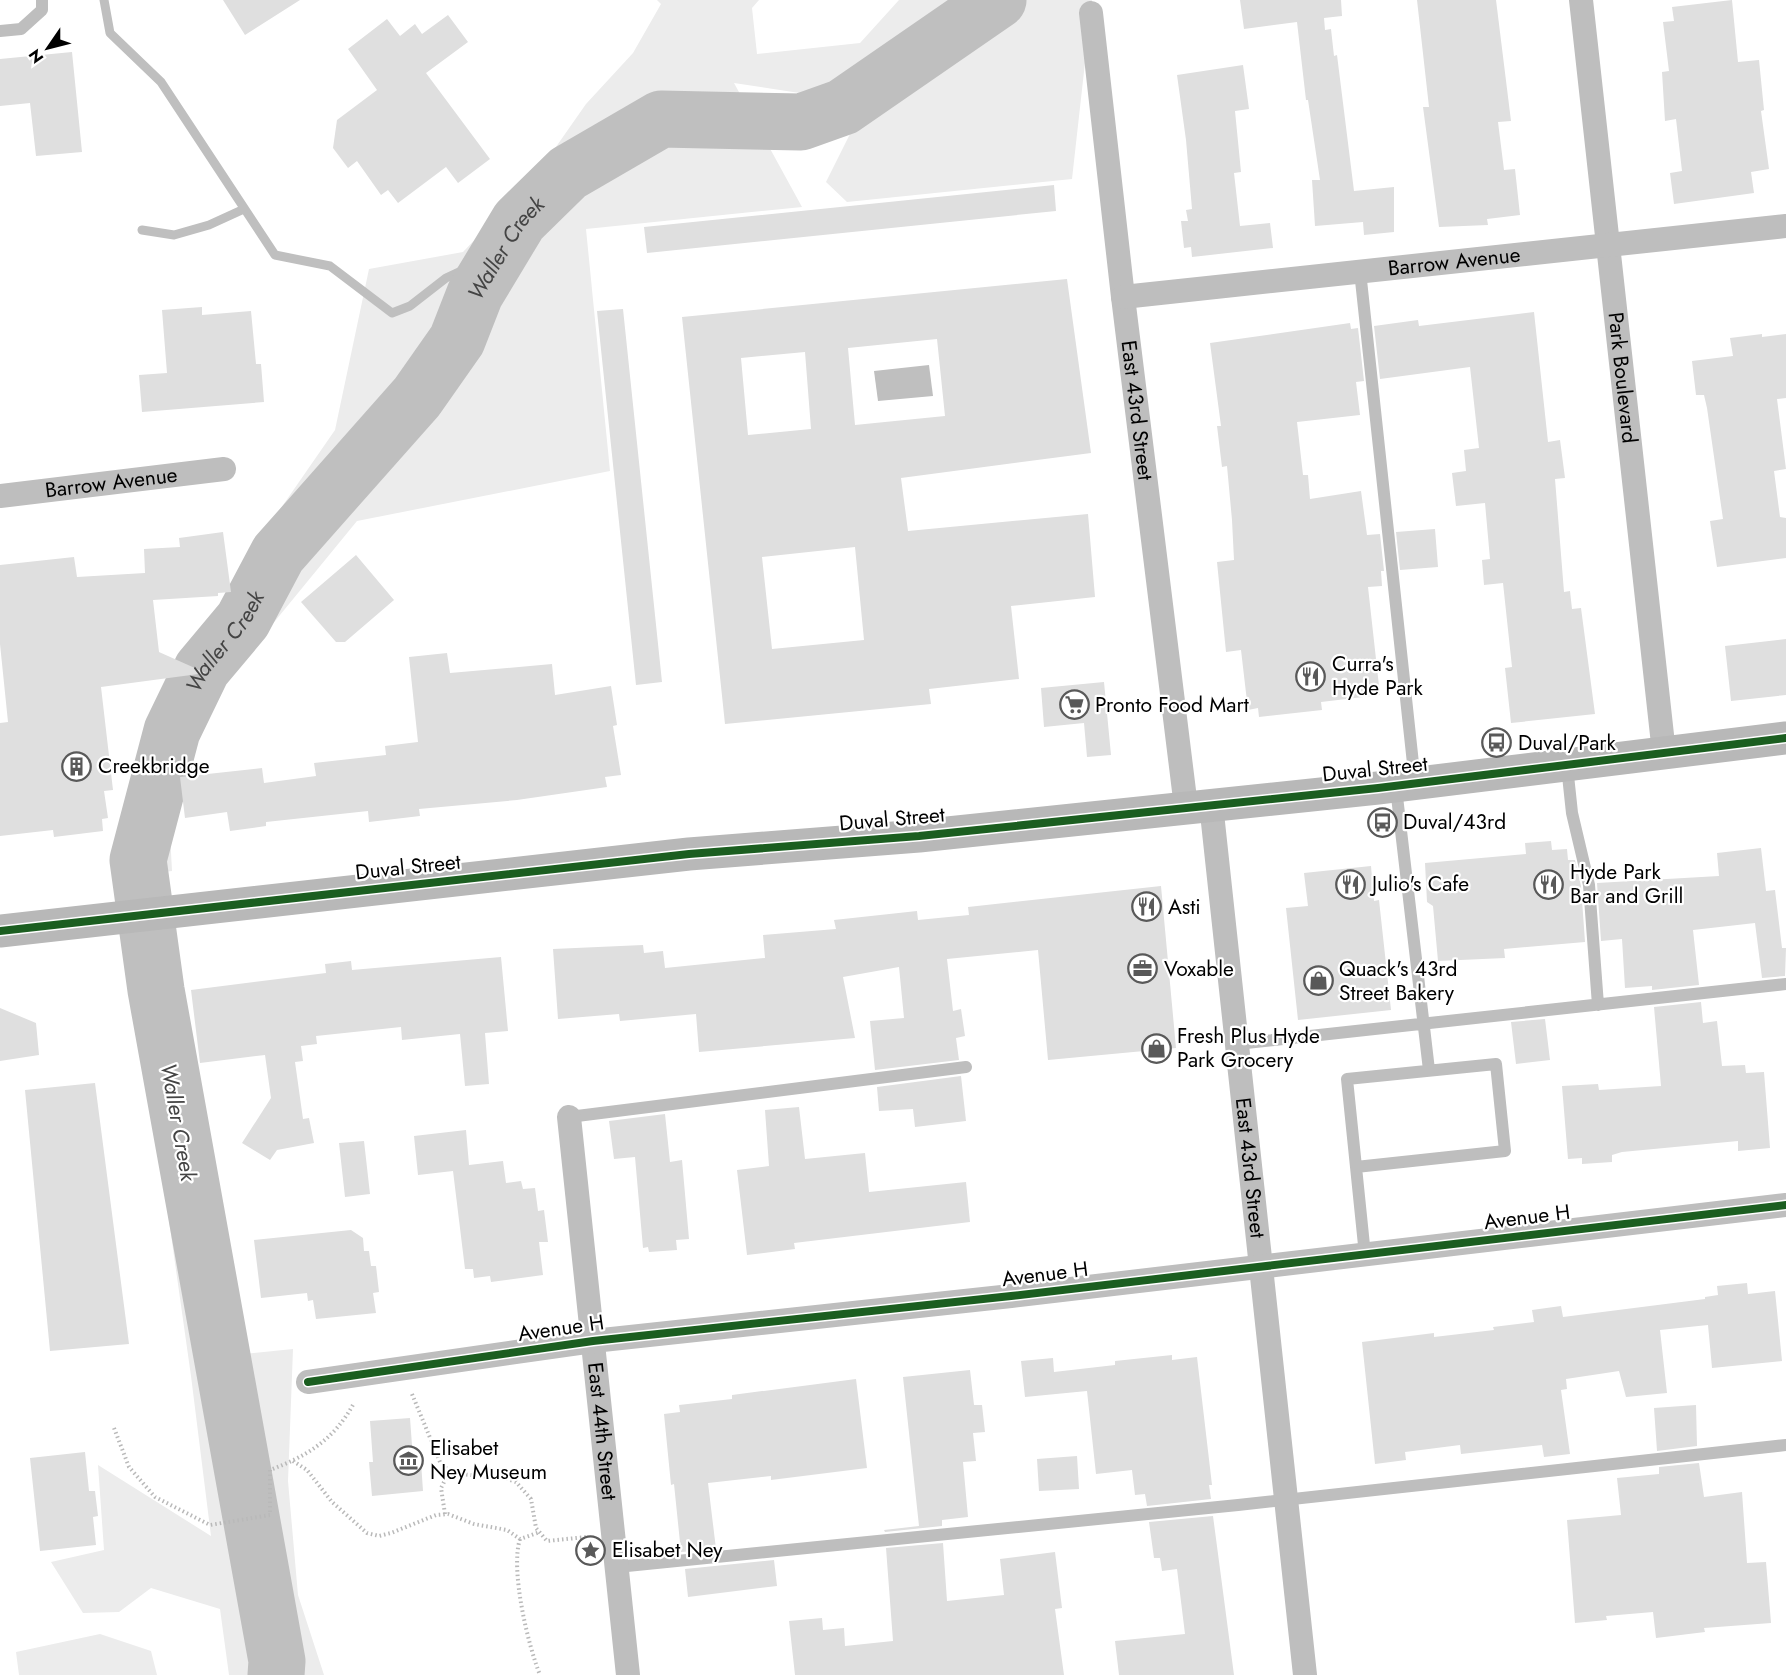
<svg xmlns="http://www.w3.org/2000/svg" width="1786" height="1675" viewBox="0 0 1786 1675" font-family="Jost,sans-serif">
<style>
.green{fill:#ececec}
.water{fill:#bfbfbf}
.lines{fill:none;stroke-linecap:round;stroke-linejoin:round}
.stream{stroke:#bfbfbf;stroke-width:9}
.river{stroke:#bfbfbf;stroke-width:57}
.building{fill:#dfdfdf;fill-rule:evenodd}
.path{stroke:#b9b9b9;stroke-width:4;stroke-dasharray:1.5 3;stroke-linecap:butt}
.lane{stroke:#bebebe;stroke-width:12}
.street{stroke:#bebebe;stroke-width:24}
.secondary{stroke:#b8b8b8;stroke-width:33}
.cycleway-casing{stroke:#fff;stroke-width:11}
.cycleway{stroke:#1b5e20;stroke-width:8}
.labels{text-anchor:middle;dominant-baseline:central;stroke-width:4.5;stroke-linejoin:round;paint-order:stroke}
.street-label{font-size:21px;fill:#000;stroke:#fff}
.poi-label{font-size:21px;fill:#000;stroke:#fff;text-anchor:start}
.water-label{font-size:22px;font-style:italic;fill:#444;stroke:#fff}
</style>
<rect width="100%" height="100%" fill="#fff"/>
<path class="green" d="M657 0H759L752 8 757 54 860 43 899 0H1092L1072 179 847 202 826 182 853 128 850 90 806 94 734 83 802 207 586 229 610 471 357 521 176 742 169 814 172 871 115 878 173 691 226 605 263 534 335 430 369 269 463 252 537 174 586 104 633 53 661 4Z
M177 954 244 1354 293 1349 288 1481 298 1595 324 1675H229L220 1609 151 1588 119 1612 83 1613 51 1562 104 1550 98 1465 211 1536 191 1376 144 1044 125 956Z
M100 1634 151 1651 157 1675H19L16 1652Z"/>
<path class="water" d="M929 365 933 396 878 401 874 371Z"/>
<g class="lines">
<path class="stream" d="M104 0 110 33 161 82 275 255 330 266 392 313 410 306 446 278 500 253
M142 230 174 235 209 225 244 209"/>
<path class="river" id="s1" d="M276 1675 277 1661 156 990 138 860 172 731 202 669 243 620 278 554 417 397 457 340 475 294 519 221 568 173 661 119 801 122 843 107 998 0"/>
</g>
<path class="building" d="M223 0H300L245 35Z
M1240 0H1341L1342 16 1324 18 1325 30 1331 29 1334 56 1337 55 1354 191 1394 187V232L1364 235 1363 222 1315 226 1312 180H1320L1308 100H1306L1297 22 1244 29Z
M1417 0H1496L1511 121 1498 122 1504 170 1515 169 1520 215 1487 219 1488 225 1439 227 1423 107H1429Z
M1732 0 1738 62 1759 60 1764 110 1761 111 1769 169 1751 172 1754 193 1674 204 1670 173 1682 171 1676 119 1665 121 1662 72 1669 71 1663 22 1674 21 1672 7Z
M448 15 468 42 426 73 490 159 458 183 446 167 398 203 388 190 381 195 357 161 348 168 333 148 337 120 377 90 348 49 387 19 400 36 415 24 422 34Z
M72 52 82 152 36 156 30 103 0 106V59Z
M1243 65 1249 109 1235 111 1241 172 1234 173 1240 226 1270 223 1273 248 1192 257 1191 247 1184 248 1181 221H1188L1186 210 1192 209 1186 140 1177 75Z
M1054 185 1056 211 647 253 644 227Z
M1067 279 1091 453 901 478 908 531 1088 514 1095 597 1011 606 1019 679 929 689 931 704 725 724 682 317ZM937 339 945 416 855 425 848 348ZM805 352 811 429 748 435 741 358ZM855 547 864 640 772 649 762 557Z
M202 307V315L251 311 256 364H261L264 402 142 412 139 375 167 373 162 310Z
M623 309 662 682 636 685 597 311Z
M1534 312 1548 442 1560 440 1565 478 1555 479 1564 592 1570 591 1572 609 1581 608 1595 714 1511 723 1505 668 1512 667 1503 583 1484 585 1482 560 1490 559 1485 503 1456 506 1452 473 1466 471 1464 450 1479 448 1470 367 1380 379 1374 326 1418 320 1419 326Z
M1350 323 1351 329 1358 328 1364 381 1356 382 1360 415 1297 422 1303 475H1308L1310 499 1361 491 1367 535 1380 534 1384 571H1381L1382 586 1368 587 1380 695 1321 702 1322 710 1259 717 1258 708 1248 710 1241 650 1226 652 1217 562 1234 560 1232 520 1227 466 1222 467 1217 426H1221L1210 343Z
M1762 334V337L1786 334V398L1777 399 1786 469 1774 471 1780 517 1786 518V558L1717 567 1710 521 1723 519 1707 408 1704 395H1696L1692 361 1733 356 1730 338Z
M1435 529 1438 567 1400 570 1396 532Z
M223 532 231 592 218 593V596L153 600 159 652 206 673 101 687 113 790 104 791 108 818 102 819 103 831 54 837 53 830 0 836V723L8 722 0 644V565L74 557 77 577 145 573 144 549 180 547 179 538Z
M356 555 394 600 345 642H336L301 602Z
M1786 639V695L1731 701 1725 646Z
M447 653 450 673 552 664 555 695 611 686 617 725 613 726 621 775 605 777 607 787 517 800 419 809 420 816 369 822 368 811 266 822V826L230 831 227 812 185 818 180 777 262 768 264 783 316 776 314 763 386 755 385 746 418 742 409 657Z
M1104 682 1111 755 1087 757 1084 723 1044 727 1041 688Z
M1551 841 1552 850 1567 849 1568 860H1575L1581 886 1585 942 1504 949 1505 958 1438 961 1433 906 1427 902 1425 863 1526 854 1525 843Z
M1761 848 1766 891 1775 890 1782 948H1786L1785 976 1762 978 1755 923 1693 930 1699 985 1652 990V986L1625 988 1622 939 1601 941 1597 883 1719 876 1717 853Z
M1371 866 1374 901 1379 900 1391 1010 1298 1020 1286 908 1308 906 1304 873Z
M1161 886 1176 1048 1048 1060 1038 950 947 959 953 1011 961 1009 965 1036 956 1038 959 1060 875 1070 870 1021 904 1018 899 967 843 977 855 1038 699 1052 696 1014 620 1021 619 1014 558 1019 553 949 643 945 644 953 663 951 665 968 765 958 763 935 836 929 834 920 917 911 918 920 969 915 968 907Z
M501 957 508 1031 485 1033 489 1084 465 1086 460 1034 402 1040 401 1027 316 1036 317 1044 301 1046 303 1061 295 1062 303 1119 309 1118 314 1143 277 1150 270 1160 242 1143 271 1098 265 1055 200 1063 191 990 326 973 325 964 351 961 352 970Z
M1701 1002 1703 1023 1717 1021 1722 1066 1745 1065 1746 1073 1764 1072 1770 1148 1738 1151V1141L1622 1152 1612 1155V1162L1582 1164V1158L1568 1159 1562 1086 1598 1084 1599 1090 1661 1086 1654 1007Z
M0 1008 36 1023 39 1055 0 1061Z
M1545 1019 1550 1060 1516 1064 1511 1022Z
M961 1076 966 1121 915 1127 913 1109 879 1111 877 1087Z
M95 1083 129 1344 50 1351 25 1090Z
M799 1107 805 1159 865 1153 869 1192 966 1182 970 1222 794 1243 795 1249 747 1255 737 1170 769 1166 765 1110Z
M665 1114 670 1162 682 1160 689 1239 676 1240 677 1250 649 1252 648 1247 643 1248 635 1157 614 1159 609 1121Z
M466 1130 469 1165 503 1161 506 1183 521 1181 523 1189 535 1188 538 1211 544 1210 548 1242H539L543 1275 491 1282 490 1276 474 1278 473 1269H465L453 1171 418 1175 414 1136Z
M364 1141 370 1194 345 1197 339 1143Z
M351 1230 363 1238 364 1251H369L371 1266H376L379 1292 373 1293 376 1313 316 1319 313 1300 308 1301 307 1293 261 1298 254 1240Z
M1747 1283 1748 1294 1775 1291 1782 1361 1712 1368 1708 1325 1660 1330 1667 1393 1626 1397 1619 1371 1566 1379 1567 1389 1561 1390 1570 1454 1544 1457 1542 1445 1461 1454 1460 1445 1405 1452 1406 1460 1375 1464 1362 1342 1434 1333V1337L1494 1330 1493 1327 1534 1322 1532 1310 1561 1306 1563 1317 1705 1299V1297L1718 1295 1717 1286Z
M1172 1355V1360L1197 1357 1212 1485H1209L1211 1499 1147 1506 1145 1494 1135 1495 1132 1470 1096 1474 1087 1391 1025 1397 1021 1361 1053 1358 1054 1372 1115 1365V1361Z
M970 1370 974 1405H982L985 1432 973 1433 976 1461 963 1462 968 1517 942 1520V1526L885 1532 884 1530 919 1526 903 1377Z
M856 1379 867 1468 771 1480V1476L708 1483 716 1549 681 1552 674 1484 671 1485 664 1414 680 1412 679 1405 732 1399V1395Z
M1696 1405 1697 1446 1657 1451 1654 1408Z
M410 1418 413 1459 420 1458 421 1462 423 1491 372 1496 369 1462H373L370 1421Z
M85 1452 89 1491H95L98 1516 93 1517 96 1545 40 1551 30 1458Z
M1077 1456 1079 1489 1039 1491 1037 1459Z
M1699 1463 1704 1497 1742 1492 1747 1563 1766 1562 1771 1623 1704 1628 1705 1632 1656 1638 1653 1612 1606 1616 1607 1620 1575 1623 1567 1520 1621 1515 1617 1478 1659 1474V1467Z
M1213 1516 1234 1675H1119L1115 1641 1185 1634 1177 1569 1162 1571 1160 1558H1154L1149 1522Z
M943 1543 947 1601 1004 1595 1000 1559 1055 1552 1062 1608 1055 1609 1064 1675H795L789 1621 822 1618 823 1630 844 1628 845 1646 893 1641 886 1548Z
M774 1560 777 1586 688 1597 685 1569Z"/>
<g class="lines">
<path class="path" d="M412 1394 440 1462 447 1469 459 1474 505 1478 516 1482 531 1499 536 1528 547 1541 586 1537
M114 1428 129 1467 155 1497 210 1525 270 1515V1470C307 1456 334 1440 354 1403
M293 1461 307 1470 332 1502 367 1533 379 1536 391 1533 436 1515 448 1514 474 1524 507 1530 520 1539 540 1532
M445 1514 441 1488 450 1470
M520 1539C510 1570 528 1645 540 1675"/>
<path class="lane" d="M0 31 21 29 42 10V0
M1360 271 1415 782
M1567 766 1572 813 1589 885 1598 1005
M1396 788 1429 1070
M1237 1044 1786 984
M569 1117 966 1067
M1356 1167 1505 1151 1496 1064 1347 1079 1365 1255
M617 1567 1238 1505 1786 1445"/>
<g class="street">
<path id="s2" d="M1581 0 1664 753"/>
<path id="s3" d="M1091 13 1123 297 1186 807"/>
<path id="s4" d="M1123 297 1786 226"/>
<path id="s5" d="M0 496 224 469"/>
<path id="s6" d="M1211 804 1305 1675"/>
<path id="s7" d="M569 1117 628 1675"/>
<path d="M308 1382 593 1341 1011 1296 1786 1205"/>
</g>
<path class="secondary" d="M0 931 689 854 919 836 1378 788 1786 738"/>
<defs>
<path id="cycleway" d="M0 931 689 854 919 836 1378 788 1786 738
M308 1382 593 1341 1011 1296 1786 1205"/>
</defs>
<use href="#cycleway" class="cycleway-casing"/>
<use href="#cycleway" class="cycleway"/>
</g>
<defs>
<symbol id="restaurant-ring" viewBox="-11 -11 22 22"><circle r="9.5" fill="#fff" stroke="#595959" stroke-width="1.5"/><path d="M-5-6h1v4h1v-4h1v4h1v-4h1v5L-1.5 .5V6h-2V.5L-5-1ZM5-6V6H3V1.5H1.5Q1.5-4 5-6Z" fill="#595959"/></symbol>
<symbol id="supermarket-ring" viewBox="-11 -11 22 22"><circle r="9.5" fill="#fff" stroke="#595959" stroke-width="1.5"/><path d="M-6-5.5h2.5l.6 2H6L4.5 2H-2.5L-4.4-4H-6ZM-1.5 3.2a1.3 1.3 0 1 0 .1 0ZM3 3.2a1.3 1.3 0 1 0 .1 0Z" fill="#595959"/></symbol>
<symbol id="bus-ring" viewBox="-11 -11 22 22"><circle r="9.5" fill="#fff" stroke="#595959" stroke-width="1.5"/><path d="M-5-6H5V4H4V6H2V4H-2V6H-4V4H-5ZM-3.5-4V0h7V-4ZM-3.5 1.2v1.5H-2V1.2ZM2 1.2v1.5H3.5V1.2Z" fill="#595959"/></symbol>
<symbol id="building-ring" viewBox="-11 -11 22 22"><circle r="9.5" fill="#fff" stroke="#595959" stroke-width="1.5"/><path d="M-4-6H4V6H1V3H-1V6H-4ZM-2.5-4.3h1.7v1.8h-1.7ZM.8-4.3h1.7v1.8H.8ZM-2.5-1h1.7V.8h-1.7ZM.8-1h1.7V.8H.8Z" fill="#595959"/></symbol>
<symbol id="office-ring" viewBox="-11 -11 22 22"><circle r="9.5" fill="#fff" stroke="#595959" stroke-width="1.5"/><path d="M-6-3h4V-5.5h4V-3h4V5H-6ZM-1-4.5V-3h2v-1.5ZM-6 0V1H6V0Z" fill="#595959"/></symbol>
<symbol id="shop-ring" viewBox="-11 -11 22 22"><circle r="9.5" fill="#fff" stroke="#595959" stroke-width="1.5"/><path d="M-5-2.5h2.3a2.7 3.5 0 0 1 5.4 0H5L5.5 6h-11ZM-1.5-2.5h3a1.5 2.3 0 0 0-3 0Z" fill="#595959"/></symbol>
<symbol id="museum-ring" viewBox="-11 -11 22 22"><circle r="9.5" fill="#fff" stroke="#595959" stroke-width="1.5"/><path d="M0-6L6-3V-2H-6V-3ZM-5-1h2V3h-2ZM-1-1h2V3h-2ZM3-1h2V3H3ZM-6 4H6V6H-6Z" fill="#595959"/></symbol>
<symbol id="sight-ring" viewBox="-11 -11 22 22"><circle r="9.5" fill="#fff" stroke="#595959" stroke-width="1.5"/><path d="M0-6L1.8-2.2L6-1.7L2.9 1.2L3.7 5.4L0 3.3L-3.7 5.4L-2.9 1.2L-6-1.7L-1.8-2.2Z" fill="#595959"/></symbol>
</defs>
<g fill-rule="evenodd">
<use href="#restaurant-ring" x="1294" y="660" width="33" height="33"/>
<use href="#supermarket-ring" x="1058" y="688" width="33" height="33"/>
<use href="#bus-ring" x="1480" y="726" width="33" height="33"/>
<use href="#building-ring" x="60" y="750" width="33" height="33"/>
<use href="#bus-ring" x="1366" y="806" width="33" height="33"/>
<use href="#restaurant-ring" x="1334" y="868" width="33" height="33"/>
<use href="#restaurant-ring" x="1532" y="868" width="33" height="33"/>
<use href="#restaurant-ring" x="1130" y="890" width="33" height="33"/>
<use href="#office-ring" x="1126" y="952" width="33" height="33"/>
<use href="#shop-ring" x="1302" y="964" width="33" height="33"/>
<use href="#shop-ring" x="1140" y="1032" width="33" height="33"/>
<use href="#museum-ring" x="392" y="1444" width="33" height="33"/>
<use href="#sight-ring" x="574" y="1534" width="33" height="33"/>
</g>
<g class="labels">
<g class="street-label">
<text stroke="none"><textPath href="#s4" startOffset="333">Barrow Avenue</textPath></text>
<text stroke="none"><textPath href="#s2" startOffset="380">Park Boulevard</textPath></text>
<text stroke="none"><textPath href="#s3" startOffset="400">East 43rd Street</textPath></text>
<text stroke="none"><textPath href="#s5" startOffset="112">Barrow Avenue</textPath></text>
<text transform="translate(1375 769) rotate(-6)">Duval Street</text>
<text transform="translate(892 819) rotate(-5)">Duval Street</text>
<text transform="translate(408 867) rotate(-6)">Duval Street</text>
<text stroke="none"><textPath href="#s6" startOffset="366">East 43rd Street</textPath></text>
<text transform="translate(1527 1217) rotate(-7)">Avenue H</text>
<text transform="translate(1045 1274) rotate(-7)">Avenue H</text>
<text transform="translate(561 1328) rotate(-8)">Avenue H</text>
<text stroke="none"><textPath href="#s7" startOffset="316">East 44th Street</textPath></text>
</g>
<g class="poi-label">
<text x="1332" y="664">Curra's<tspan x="1332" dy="24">Hyde Park</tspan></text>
<text x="1095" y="705">Pronto Food Mart</text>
<text x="1518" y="743">Duval/Park</text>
<text x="98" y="766">Creekbridge</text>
<text x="1403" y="822">Duval/43rd</text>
<text x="1570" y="872">Hyde Park<tspan x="1570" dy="24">Bar and Grill</tspan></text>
<text x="1372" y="884">Julio's Cafe</text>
<text x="1168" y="907">Asti</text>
<text x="1164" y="969">Voxable</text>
<text x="1339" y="969">Quack's 43rd<tspan x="1339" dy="24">Street Bakery</tspan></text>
<text x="1177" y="1036">Fresh Plus Hyde<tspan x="1177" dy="24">Park Grocery</tspan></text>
<text x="430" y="1448">Elisabet<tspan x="430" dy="24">Ney Museum</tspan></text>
<text x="612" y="1550">Elisabet Ney</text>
</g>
<g class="water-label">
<text stroke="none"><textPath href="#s1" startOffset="1552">Waller Creek</textPath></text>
<text stroke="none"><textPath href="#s1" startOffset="1065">Waller Creek</textPath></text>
<text transform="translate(179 1122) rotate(80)">Waller Creek</text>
</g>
</g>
<g transform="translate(48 48) rotate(235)" stroke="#ffffff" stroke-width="4.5" paint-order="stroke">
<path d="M0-4.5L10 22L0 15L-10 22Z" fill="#000000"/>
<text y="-9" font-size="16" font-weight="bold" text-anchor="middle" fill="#000000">N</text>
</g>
</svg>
